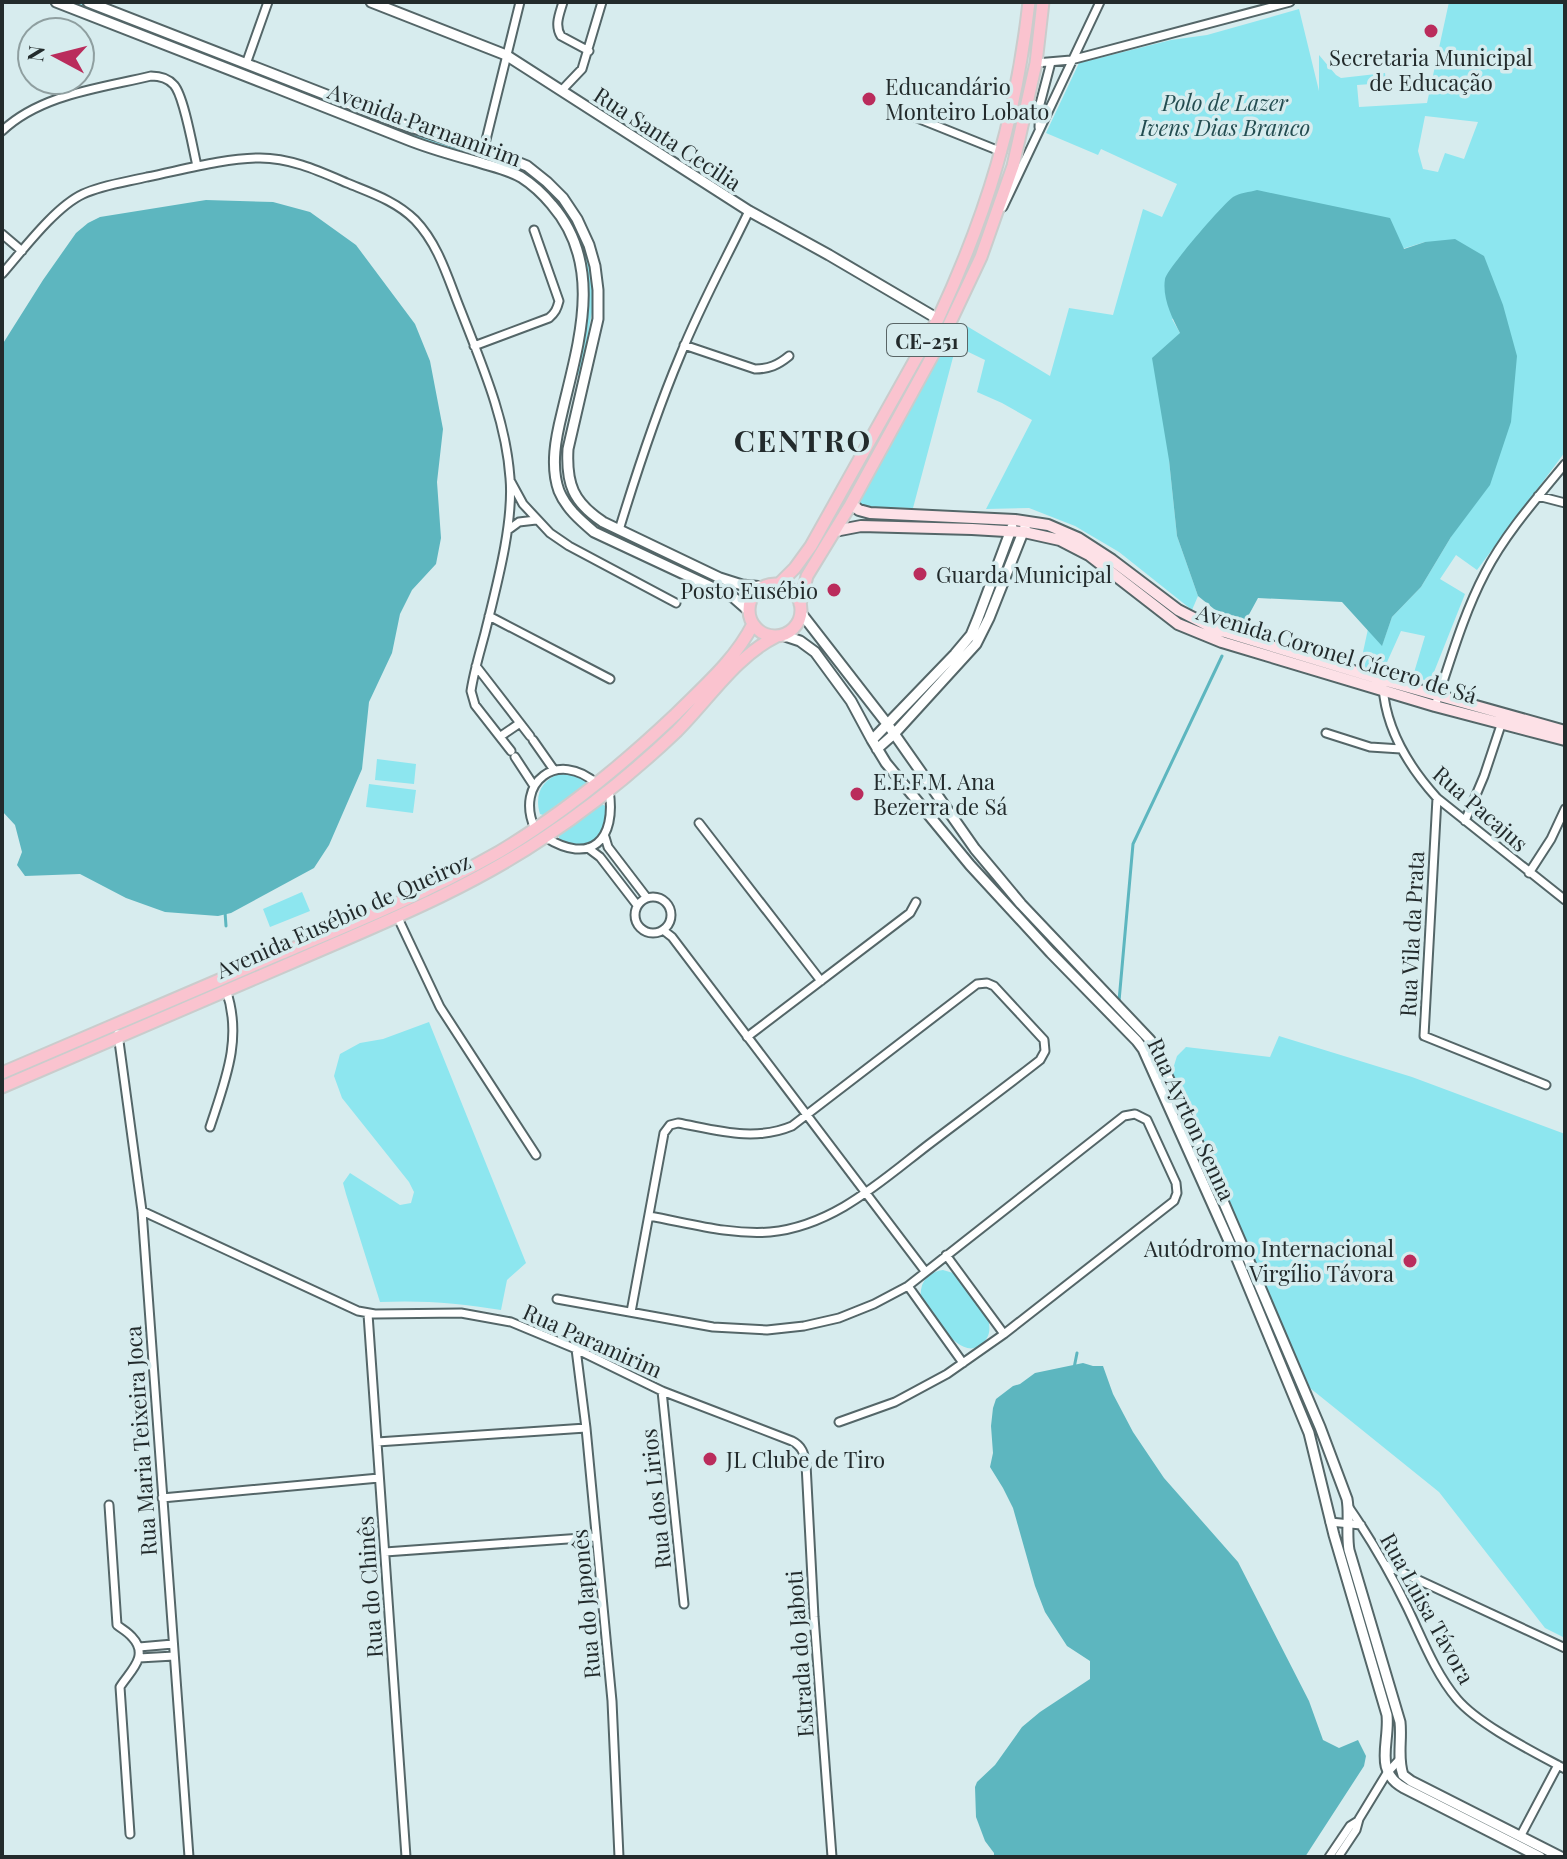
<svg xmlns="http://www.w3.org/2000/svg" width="1567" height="1859" viewBox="0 0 1567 1859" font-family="'Playfair Display',serif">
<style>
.green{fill:#8de6ef;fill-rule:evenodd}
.water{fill:#5db6bf}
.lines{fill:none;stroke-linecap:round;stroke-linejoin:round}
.stream{stroke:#5db6bf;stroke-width:3}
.minor-casing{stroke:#546668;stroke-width:11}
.tertiary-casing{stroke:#546668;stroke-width:13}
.secondary-casing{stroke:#546668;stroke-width:14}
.primary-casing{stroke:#cacccc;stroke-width:15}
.minor{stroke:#fff;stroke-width:7}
.tertiary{stroke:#fff;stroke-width:9}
.secondary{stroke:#fde1e7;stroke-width:10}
.primary{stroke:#fac3cf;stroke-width:11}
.poi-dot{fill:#ba2c5c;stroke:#d7ecee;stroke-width:3}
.labels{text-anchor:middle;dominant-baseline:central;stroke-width:7;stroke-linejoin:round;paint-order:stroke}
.shield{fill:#d7ecee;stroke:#596566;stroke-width:2}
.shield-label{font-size:20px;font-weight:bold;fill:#232b2c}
.poi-label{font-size:22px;fill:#232b2c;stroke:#d7ecee;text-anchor:start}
.park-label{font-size:22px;font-style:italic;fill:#244d51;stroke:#d7ecee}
.street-label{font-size:22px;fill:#232b2c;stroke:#d7ecee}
.district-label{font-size:30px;font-weight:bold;letter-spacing:2px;fill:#232b2c;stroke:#d7ecee}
</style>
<rect width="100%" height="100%" fill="#d7ecee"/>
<path class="green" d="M67 2H79L399 128 529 170 568 209 587 247 594 285V302L580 375 575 373C589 309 603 253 553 199 540 185 527 172 509 166 494 160 477 158 461 154 438 147 415 138 391 130Z
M1449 2H1565V452L1477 570 1456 555 1440 579 1465 594 1430 682 1413 676 1425 636 1401 631 1383 671 1360 666 1368 629 1382 645 1392 617 1421 587 1451 537 1425 242 1172 319 1180 333 1169 460 1177 536 1198 596 1192 610 1119 552 1075 526 1029 508 986 509 1032 420 1002 403 977 392 985 360 956 346 913 508 863 507 857 499 945 342 955 345 965 325 1050 376 1069 308 1113 315 1143 209 1162 217 1177 184 1101 149 1098 155 1046 133 1079 63 1171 40 1207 35 1299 9 1319 91V55L1336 75 1341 78 1385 73 1386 83 1357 85 1359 107 1427 103ZM1425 116 1478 122 1464 159 1445 153 1438 172 1423 169 1418 151Z
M377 759 416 764 414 784 375 780Z
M562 773C571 773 579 775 586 780V784L543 815 540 814C534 794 542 779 562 773Z
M369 784 416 790 413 813 366 807Z
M602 804 605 806C614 836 584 858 559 838V835Z
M302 892 310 911 270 927 263 909Z
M429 1022 526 1263 507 1280 501 1310C461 1303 421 1300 380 1302L346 1194 343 1183 350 1173 400 1205 411 1203 414 1192 409 1182 342 1098 334 1076 340 1054 360 1043 383 1039Z
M1279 1036 1412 1077 1565 1134V1638L1545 1628 1439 1492 1310 1388 1172 1072 1177 1056 1186 1047 1270 1057Z
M943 1270 953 1273 988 1318C990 1327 991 1335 983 1343 961 1365 933 1314 921 1299 919 1283 927 1272 943 1270Z"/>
<path class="water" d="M1257 190 1390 218 1404 249 1425 242 1455 239 1484 256 1503 305 1517 356 1511 422 1490 485 1451 537 1421 587 1392 617 1382 646 1342 602 1258 598 1246 620 1219 613 1198 596 1177 536 1169 460 1152 358 1180 333C1172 318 1162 298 1165 279 1166 270 1223 204 1233 197 1239 193 1250 192 1257 190Z
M206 200 273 202 310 212 356 245 415 324 430 361 443 429 437 482 441 538 436 564 412 590 400 614 392 653 369 702 362 769 329 845 314 868 231 913 218 916 165 912 126 898 80 874 25 876 17 865 22 852 15 825 2 811V345L43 280 76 233 88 223 100 217Z
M1083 1363 1093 1366H1103L1113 1394 1133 1432 1164 1478 1238 1562 1309 1701 1323 1740 1339 1748 1358 1740 1366 1756 1364 1766 1305 1857H994V1853L985 1841 976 1817 975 1787 977 1782 995 1765 1022 1727 1040 1712 1090 1679V1661L1067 1646 1045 1612 1035 1586 1013 1508 1003 1488 990 1467 993 1453 991 1426 993 1408 996 1399 1013 1386 1020 1384 1035 1373Z"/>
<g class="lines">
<path class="stream" d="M1235 630 1242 616
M225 912 226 926
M1119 1001 1133 844 1222 656
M1074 1368 1077 1353"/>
<defs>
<path id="minor" d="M563 2C560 13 554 25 561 36L589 51
M1036 63 1071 60 1290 2
M246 64 268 2
M562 90 582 69 602 2
M912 116 1002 152
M1039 127 1040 104 1051 62
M2 131C41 94 101 88 151 76 160 76 168 78 174 85 184 96 193 149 197 166
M483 152 520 2
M1003 207 1100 2
M2 234 22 251
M2 274C23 250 55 207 83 194 102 185 126 182 147 177 182 170 225 158 260 158 291 158 319 171 347 183 371 193 396 201 415 220 439 245 448 279 461 311 482 365 506 420 510 478 514 523 496 588 485 633 480 652 474 671 471 691L475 705 511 751
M684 345 755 369C769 369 778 365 789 356
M474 346 549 318C555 313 557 309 559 301L534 230
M511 482 523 504 550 533 569 546 676 603
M1538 496 1565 503
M508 530 519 522 536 520
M619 530C637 471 656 413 680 356 700 306 726 259 749 211
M489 616 610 679
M476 666 530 736
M1383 687C1386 730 1409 767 1437 798L1565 900
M1435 706C1450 662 1463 615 1485 573 1505 534 1537 498 1565 464
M1326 733 1370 747 1401 749
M501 736 520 723
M533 740 554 770
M515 757 534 786
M1437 798 1424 1036 1546 1085
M1465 821 1484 776 1501 725
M699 823 821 981
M535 829C514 782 558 749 597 784
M545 837C591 866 617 840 609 790
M605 837 608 847 647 898
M588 848 600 857 637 905
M1529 873 1551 839 1565 809
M635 915a18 18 0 1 1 36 0a18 18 0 1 1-36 0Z
M397 916 440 1007 536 1155
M663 930 672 937 925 1271
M118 1034 142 1211 189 1857
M747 1037 910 913 916 902
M210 1127C225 1081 243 1038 226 990
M142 1211 358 1311 375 1314 461 1313 511 1322 576 1349 662 1391 792 1441C802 1446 804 1453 806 1464L814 1617 832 1857
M946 1255 1004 1334
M908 1286 963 1363
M557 1299 713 1327 767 1330 804 1326 839 1318 874 1304 908 1286 1124 1116 1135 1114 1147 1120 1176 1183 1177 1193 1174 1201 1004 1334 947 1374 895 1402 839 1422
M631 1312 664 1133 670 1125 678 1123C716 1130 754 1142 792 1126L977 984 987 983 994 986 1044 1040 1045 1051 1040 1060C1003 1089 965 1117 928 1145 880 1182 833 1226 770 1232 729 1235 689 1223 649 1216
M368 1314 406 1857
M576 1349 586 1428 612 1701 619 1857
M662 1391 684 1604
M377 1442 586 1428
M162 1498 379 1478
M109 1505 117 1625C122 1629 128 1632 132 1637 150 1656 130 1671 120 1687L130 1834
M1348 1506C1370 1538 1390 1572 1407 1607 1422 1638 1435 1673 1457 1699 1479 1725 1534 1752 1565 1769
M1330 1522 1361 1525
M385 1552 596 1537
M1386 1565 1565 1648
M139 1647 173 1644
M139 1658 174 1656
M1521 1835 1558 1765
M1329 1857 1350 1826 1358 1821
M1338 1857 1356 1830 1359 1819 1387 1773 1400 1759"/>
<path id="tertiary" d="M56 2C174 48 293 94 411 141 432 149 453 155 475 161 490 166 507 169 521 177 532 184 543 194 552 205 605 266 578 344 562 413 556 437 550 466 559 491 566 508 580 520 594 532L733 597 749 611
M88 2 401 124 507 158 527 166 547 182 563 198 577 219 589 245 595 266 598 290V319L568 449C566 484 573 502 603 522L720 578 742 585 764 587
M371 2 506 55 749 211 829 255 938 319
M801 613 888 725 975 849 996 874 1021 904 1150 1040 1185 1113 1252 1268 1320 1427 1347 1499C1350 1515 1346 1532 1349 1550L1400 1722C1402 1740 1397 1758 1403 1775L1411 1781 1561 1857
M782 635 800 641 815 652 851 701 872 740 886 763 970 865 1051 953 1137 1041 1143 1049 1237 1259 1309 1433 1334 1535 1387 1715C1390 1743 1373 1771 1404 1788L1540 1857
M872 740 955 654 971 635 978 618 1012 527
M877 749 894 734 976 644 989 618 1027 522"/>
<path id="secondary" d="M851 504 859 510 870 513 1015 520 1048 525 1078 538 1112 560 1178 610 1215 629 1383 680 1565 731
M835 531 861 526 972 529 1024 532 1060 540 1089 555 1178 624 1222 642 1435 706 1565 740"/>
<path id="primary" d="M749 610a26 26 0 1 1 52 0a26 26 0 1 1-52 0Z
M778 585 795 568 811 546 938 319C987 214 1016 118 1029 2
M800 604 807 576 851 504 947 329 981 257 1013 166 1036 63 1043 2
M2 1073C95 1033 187 994 280 954 354 923 429 892 499 852 563 814 621 766 675 715 703 687 735 660 753 624
M2 1087C102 1044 202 1001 302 958 385 922 470 888 545 837 592 806 637 769 677 731 709 699 736 656 777 636"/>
</defs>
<use href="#minor" class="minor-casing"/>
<use href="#tertiary" class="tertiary-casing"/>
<use href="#secondary" class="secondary-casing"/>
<use href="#primary" class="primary-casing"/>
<use href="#minor" class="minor"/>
<use href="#tertiary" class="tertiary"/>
<use href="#secondary" class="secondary"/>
<use href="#primary" class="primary"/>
</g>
<g class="poi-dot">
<circle cx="1431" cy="31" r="8"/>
<circle cx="869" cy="99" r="8"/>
<circle cx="920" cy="574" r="8"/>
<circle cx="834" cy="590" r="8"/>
<circle cx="857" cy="794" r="8"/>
<circle cx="1410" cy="1261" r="8"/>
<circle cx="710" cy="1459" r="8"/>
</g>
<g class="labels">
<rect class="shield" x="887" y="324" width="80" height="32" rx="6"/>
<g class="shield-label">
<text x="927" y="340">CE-251</text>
</g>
<g class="poi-label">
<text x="1431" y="57" text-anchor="middle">Secretaria Municipal<tspan x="1431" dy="25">de Educação</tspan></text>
<text x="885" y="86">Educandário<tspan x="885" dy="25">Monteiro Lobato</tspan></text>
<text x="936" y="574">Guarda Municipal</text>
<text x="818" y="590" text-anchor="end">Posto Eusébio</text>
<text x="873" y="781">E.E.F.M. Ana<tspan x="873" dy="25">Bezerra de Sá</tspan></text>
<text x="1394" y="1248" text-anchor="end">Autódromo Internacional<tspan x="1394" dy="25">Virgílio Távora</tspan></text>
<text x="726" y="1459">JL Clube de Tiro</text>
</g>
<g class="park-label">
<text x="1225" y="102">Polo de Lazer<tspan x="1225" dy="25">Ivens Dias Branco</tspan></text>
</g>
<g class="street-label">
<text transform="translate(425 124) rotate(20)">Avenida Parnamirim</text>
<text transform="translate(668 138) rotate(33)">Rua Santa Cecilia</text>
<text transform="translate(1337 653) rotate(17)">Avenida Coronel Cícero de Sá</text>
<text transform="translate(1481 808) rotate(41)">Rua Pacajus</text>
<text transform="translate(343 915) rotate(-24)">Avenida Eusébio de Queiroz</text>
<text transform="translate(1411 934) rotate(-87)">Rua Vila da Prata</text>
<text transform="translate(1192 1119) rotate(65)">Rua Ayrton Senna</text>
<text transform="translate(593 1340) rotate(24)">Rua Paramirim</text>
<text transform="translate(140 1441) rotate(-94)">Rua Maria Teixeira Joca</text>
<text transform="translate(655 1499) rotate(-96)">Rua dos Lirios</text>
<text transform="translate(369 1587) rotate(-94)">Rua do Chinês</text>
<text transform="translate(585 1604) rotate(-95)">Rua do Japonês</text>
<text transform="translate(1428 1608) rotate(61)">Rua Luisa Távora</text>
<text transform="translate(799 1654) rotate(-94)">Estrada do Jaboti</text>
</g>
<g class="district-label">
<text x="803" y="440">CENTRO</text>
</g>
</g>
<rect width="1567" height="1859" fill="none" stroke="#232b2c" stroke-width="8"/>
<g transform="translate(56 56) rotate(277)"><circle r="38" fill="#d7ecee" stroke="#8f9fa0" stroke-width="2"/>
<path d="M0-6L14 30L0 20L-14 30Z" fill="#ba2c5c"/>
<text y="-12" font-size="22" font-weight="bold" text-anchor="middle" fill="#232b2c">N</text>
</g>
</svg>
